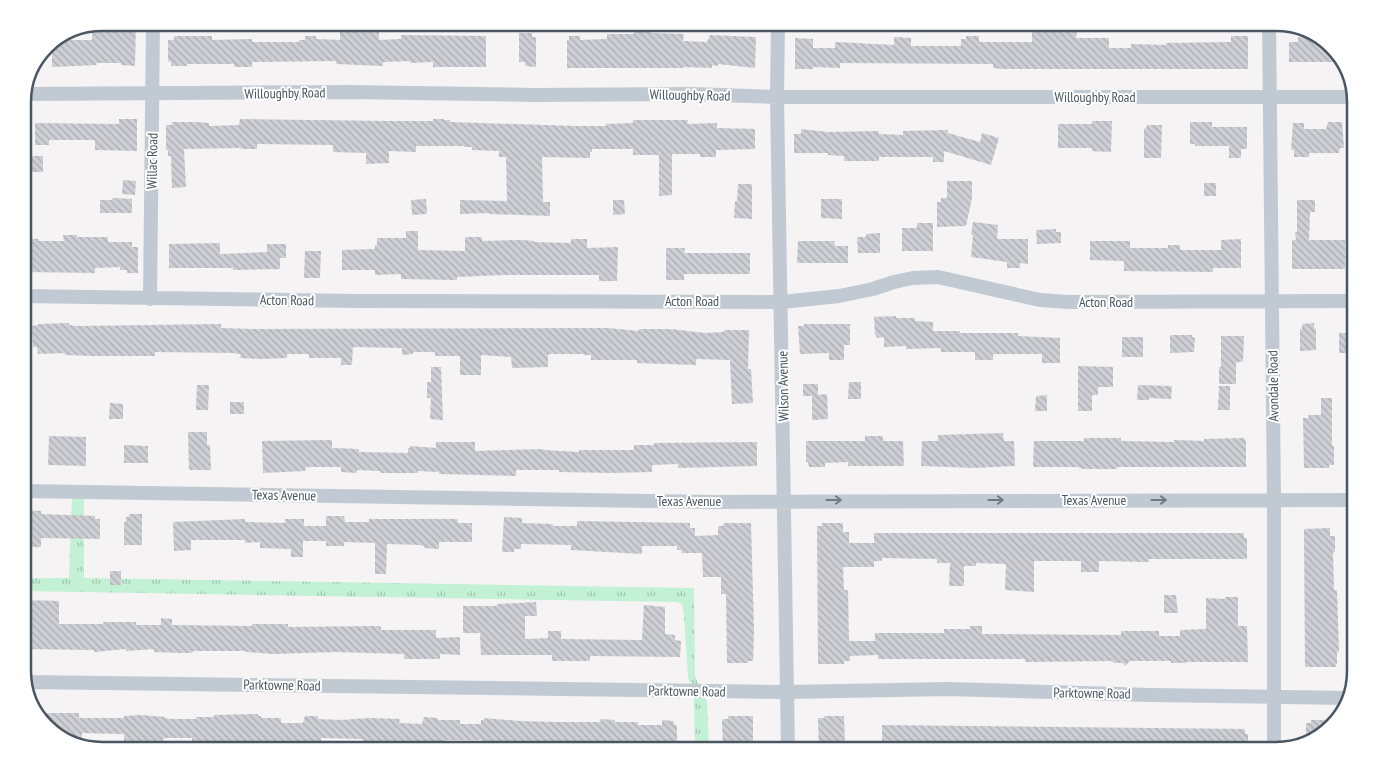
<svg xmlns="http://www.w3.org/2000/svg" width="1378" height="773" viewBox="0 0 1378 773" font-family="'PT Sans Narrow',sans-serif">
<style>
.park{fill:url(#park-tufts)}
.building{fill:url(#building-back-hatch)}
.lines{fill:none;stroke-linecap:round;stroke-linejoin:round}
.minor{stroke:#c1cad2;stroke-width:14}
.oneway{stroke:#6e7983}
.labels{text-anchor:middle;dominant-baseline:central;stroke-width:4;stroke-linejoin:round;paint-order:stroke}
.street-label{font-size:14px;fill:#4a5661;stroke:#fff}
.rim{fill:none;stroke:#4a5661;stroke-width:2.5}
</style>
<defs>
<pattern id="park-tufts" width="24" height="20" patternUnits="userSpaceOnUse" patternTransform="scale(1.25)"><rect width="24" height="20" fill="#c3f1d5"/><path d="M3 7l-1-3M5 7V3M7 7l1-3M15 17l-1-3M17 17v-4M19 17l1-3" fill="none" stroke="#a0c6b0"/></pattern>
<pattern id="building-back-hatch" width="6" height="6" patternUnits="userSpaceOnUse" patternTransform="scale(1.25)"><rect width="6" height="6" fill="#cdcfd5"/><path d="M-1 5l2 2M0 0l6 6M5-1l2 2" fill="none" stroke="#a8abb0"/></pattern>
</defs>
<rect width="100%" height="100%" fill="#f5f3f3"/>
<path class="park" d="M72 497 84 498V578L694 588 695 677 707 701 709 750H695L694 701 688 677 684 615 682 604 677 602 23 591V578H69Z"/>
<path class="building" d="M118 24H136L135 66 121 65V63H96L97 65 52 67V43L70 36V40H92V27L118 25Z
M367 25H379V40L401 39V35L486 36V67H433V62L410 63V61L383 62V66L336 64V61L252 62V67H234V64H187V66H171V62L168 61V40H174V36H212V40L252 39V42H299V40H305V36H316V39L340 40V30L367 31Z
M634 27H651V33L684 34 683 41 707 42 710 35 756 37 755 68 718 64V66L712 65V68L683 67V68H567V40H569V36H580V40L607 39V34H634Z
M1032 30H1077L1076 38H1109V48H1131V44L1166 45V43L1231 42V36H1248V69H1002L993 68V64L840 63V68L813 67V69H795V38L813 39V48H835V42L894 45V37L911 38V46H961V39H966V36H979V42H1032Z
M519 33H532V37H536V67L525 66V62H519Z
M1298 37H1320L1342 58 1344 62H1289V42H1298Z
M119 119H137V151L95 150V140H49V145H35V123L119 124Z
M240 119 387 121H433V119H444V120H450V122L576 126H606V124L633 123V120H688L687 124 717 123V128L755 129V149L716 150V157H700V154H672V195L659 196V155H633V149H592V152H590V158L542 157 543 202H550V216L489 214V213L460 214V200L507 201 506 157H499V151L472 150V147H464V146H416V152L389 151V163L366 164V153L333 152V145L257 144V149H241V148L184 149 186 187 172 188 171 156H168V150H166V125H172V122H196L209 123V126L239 125Z
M1092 121H1112L1111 152 1092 151V148H1058V124H1092Z
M1190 122H1212V127H1247V149H1241V158H1229V146H1195V144H1190Z
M1328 122H1342L1344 148H1340L1339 153H1309V157H1294V150H1291L1293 123H1304V129H1326Z
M1147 125H1162L1161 158H1144V128L1146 129Z
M801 129 828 132 879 131V134L903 135V131L948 130V133L980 142 982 133 999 138 991 165 944 151V162H933V157H879V161H844V156L828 155V153H794V134H801Z
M28 156H43V172H28Z
M123 180 136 181 135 195 122 194Z
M947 181H972V198L966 226 937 227V202H941V198H947Z
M1204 183H1216V196H1204Z
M738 184H752V219L734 218 735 201H737Z
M112 198 132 199V213H100V200H112Z
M426 199 427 214 412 215 411 200Z
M821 199H842V219L821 218Z
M613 200H624L625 214 613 215Z
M1297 200H1315V212H1310L1309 240H1345V269H1292V240H1296L1295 232H1297Z
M973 222 998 225 997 239H1028V264L1020 263V268H1007V262L971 257 973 235H971Z
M917 223H933V251H902V228H917Z
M1056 229V232H1061V243L1037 244 1036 230Z
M406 231H418V250L465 251V237H482V241L521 240 534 241V242L571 243V239H587V248L618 247 617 281H599V275H502L457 277V280L401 279V274L375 275V270H342V250L375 249V245H377V238H406Z
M880 233V253H858L857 237H866V234Z
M63 235H77V237H108V242H132V247H138V273H127V270H120V267L95 268V273L23 272V238L38 239V241H64Z
M1241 239V268H1213V272L1124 271V261L1090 260V241H1130V248H1168V245H1180V250H1221V240Z
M798 241H834L835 246H848V263H797Z
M220 243V254L267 252V244H286V258H280V269L233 270V268H169V244Z
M666 248H685L684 253H750V274H684V280H666Z
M305 251H321L320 278H304Z
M896 316V318H915V321L933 322V331H960V333H1018V336L1060 338V363H1042V354H993V360H975V352H941V348L906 349V346L884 347V337L877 338 876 335H875L874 317Z
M69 323V325L77 326 221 324V328L252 329 607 328 639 331V329H670L706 333 724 332V330H749L748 369H751L753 403 732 404 730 360 696 359V365L637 363V360H591V355H584V354H550L548 355V367L512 368 511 357 481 355V375H460V356H435V352H413V354L402 355V348L353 347 352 365H341V358H309V354H287V358L260 359 240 358 241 354H235V353L155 352V356H92L65 355V353L38 354 37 347H33L32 326 38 325V324Z
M1314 323V329L1316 328V350L1300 351V329H1302V324Z
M804 324H850V345H844V360H829V353L800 354 798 326H804Z
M1339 333H1355V353H1339Z
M1170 335H1192V337L1195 338 1194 352 1170 353Z
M1221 336H1244L1243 361 1236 363V384H1219V367H1221Z
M1122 337H1143V357H1122Z
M1078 366 1113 367V387H1098V395H1092V411H1078Z
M431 367H441L443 420 430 419 431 398H427V382H431Z
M849 382H861V399H848Z
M803 384H818V395L827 394 828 419 812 420V396H803Z
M197 385H209L208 410H196Z
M1138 385 1172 386 1171 399 1149 398V400H1137Z
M1219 386H1230V410H1218Z
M1047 395V411H1035L1036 396Z
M1321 398H1332V446H1334V465H1329V468H1304L1303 418H1309L1308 415H1321Z
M230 402H244V414H230Z
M110 403 123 404V419H109Z
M188 432H207V445H210L211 470H189Z
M1003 433 1004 441H1014L1015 466 974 468 921 466 922 441H938V435Z
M49 436 86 437V466L48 465Z
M865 436H883V441H903L904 466H848V462L825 463V467H809L808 462H806V441H865Z
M1084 438H1121V441L1174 442V440L1204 441V439L1244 438 1246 442V467H1117V469H1083L1078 467H1033L1034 441H1084Z
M332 440V448L359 449V452L408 453V448H410V446L436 448V442H475V451L544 449V450L579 452V450H634V445H654V443L757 442V466L678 468V464L652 465V472L611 473 559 472V470H516V476L439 474V472L418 471V473H381L380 471 357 470V473L341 472V467H306L305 471 263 473 262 441Z
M124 445 148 446V463H124Z
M23 510 41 511V514L95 516V519H100V539L41 538V547H23Z
M129 514H142V545H124V522H126V517H129Z
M326 516H344L345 522H369V519H457L458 523H472V542H439V549L424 548V546L420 545 387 544 386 574H375V543L344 542V546H326V541H303V557H291V549L260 548V542L245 543V540H191V550L174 551 173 522 245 519V522L285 523V519H304V526H326Z
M504 517 522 518V523L553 524V526H577V521L690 523V528H695V536L718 535V526H723V524L726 523H751L754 630 753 661H748V663H727L726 594H721V577H703L702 553H681L682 550H677V546H642V554L571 550V545L521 544V549H514V552H502Z
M822 523H843V532H849V543H874V533H1244V538H1247V559H1149V562L1099 561V572H1081V561H1034V592L1005 590 1006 564 976 563V566H964V586H949L950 563H937V559L882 558V561H874V567H843L844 590H848L849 641H875V633H944V629H970V626H982V634L1121 635V631H1159V636H1180V630L1206 629V598L1225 599V597H1238V626H1247L1248 662H1186V663H1171V661H1130L1125 666 1123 663H1114L1112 661 1025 662V659H878V655L850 656V661H844V664H818L817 526H822Z
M1330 528V536H1335V552H1333L1334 590H1337L1339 652H1337V664H1336V667H1305L1304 529Z
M110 571H121V585H110Z
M1164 595H1176L1178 613H1164Z
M23 600 59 601V624H103V622H136V625H161V618L172 619V625L252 626V624H288V627L378 626 381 627V630H436V638L460 637V655L440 654V659H404V654L335 652 273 654 246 652V651H193L192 653H180L154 652V649L126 651V649L94 652V650L23 649Z
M536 602 537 616H525V639L548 638V631H561V639L642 640 644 605 665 607V634L675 635V640L681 641 680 657 590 656V661H552V655H481L480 633H463V606H497V604Z
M35 713H79V718H124V716L141 715 165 717V718L171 719H196V717H214V715L258 714V716H261V718H281V723H303L305 716H318V719L341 720 369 718 400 719 399 723 422 724 424 717 438 718V720H460V724H481V720H484V718L519 721 556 722H600L601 719 615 720V722H638V725H662V720L674 721V725H677V745H671V750H660V746H612V749H599L578 748V744L553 745V750L482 748V740H446V748H422V744L401 743V742L375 743V747H363V739L321 738V742H315L314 747H303L302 743H283V741H255V746L192 743V738H166L163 739 162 745 142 744V750H129V743H124V734L82 733V739L75 740V743L63 740Z
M728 716H753V750H723L722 719H728Z
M824 716H844L845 750H819L818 718H824Z
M1311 720H1335L1317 739H1306V723H1311Z
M882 725 1245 729V734H1248V750H882Z"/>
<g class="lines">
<path class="minor" d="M778 22 777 97 788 750
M1269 22 1274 499V750
M24 94 349 92 534 95 692 94 777 97H1355
M23 296 357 301 782 302 839 296 873 289 894 282 913 278 938 277 1040 300 1068 302 1355 301
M150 299 153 22
M23 491 711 502 1355 500
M25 682 788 692 948 689 1150 695 1348 698"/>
</g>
<defs><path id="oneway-shaft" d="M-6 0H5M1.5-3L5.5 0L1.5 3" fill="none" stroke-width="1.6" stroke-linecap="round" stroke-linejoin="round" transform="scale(1.25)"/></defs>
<g class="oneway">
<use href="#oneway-shaft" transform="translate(834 500)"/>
<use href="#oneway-shaft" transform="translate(996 500)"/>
<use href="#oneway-shaft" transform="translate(1159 500)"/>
</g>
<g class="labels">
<g class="street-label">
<text transform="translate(285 93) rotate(-1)">Willoughby Road</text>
<text transform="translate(690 95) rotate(1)">Willoughby Road</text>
<text x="1095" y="97">Willoughby Road</text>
<text transform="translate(152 161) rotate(-89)">Willac Road</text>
<text transform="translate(287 300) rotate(1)">Acton Road</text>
<text x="692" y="301">Acton Road</text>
<text x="1106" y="302">Acton Road</text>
<text transform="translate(783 386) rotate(-91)">Wilson Avenue</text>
<text transform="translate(1273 386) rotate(-91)">Avondale Road</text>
<text transform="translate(284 495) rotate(1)">Texas Avenue</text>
<text x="1094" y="500">Texas Avenue</text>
<text x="689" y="501">Texas Avenue</text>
<text transform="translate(282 685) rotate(1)">Parktowne Road</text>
<text transform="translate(687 691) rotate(1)">Parktowne Road</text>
<text transform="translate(1092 693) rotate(1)">Parktowne Road</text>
</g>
</g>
<path d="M0 0H1378V773H0ZM102 31H1276A71 71 0 0 1 1347 102V671A71 71 0 0 1 1276 742H102A71 71 0 0 1 31 671V102A71 71 0 0 1 102 31Z" fill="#fff" fill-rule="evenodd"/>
<path class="rim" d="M102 31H1276A71 71 0 0 1 1347 102V671A71 71 0 0 1 1276 742H102A71 71 0 0 1 31 671V102A71 71 0 0 1 102 31Z"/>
</svg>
